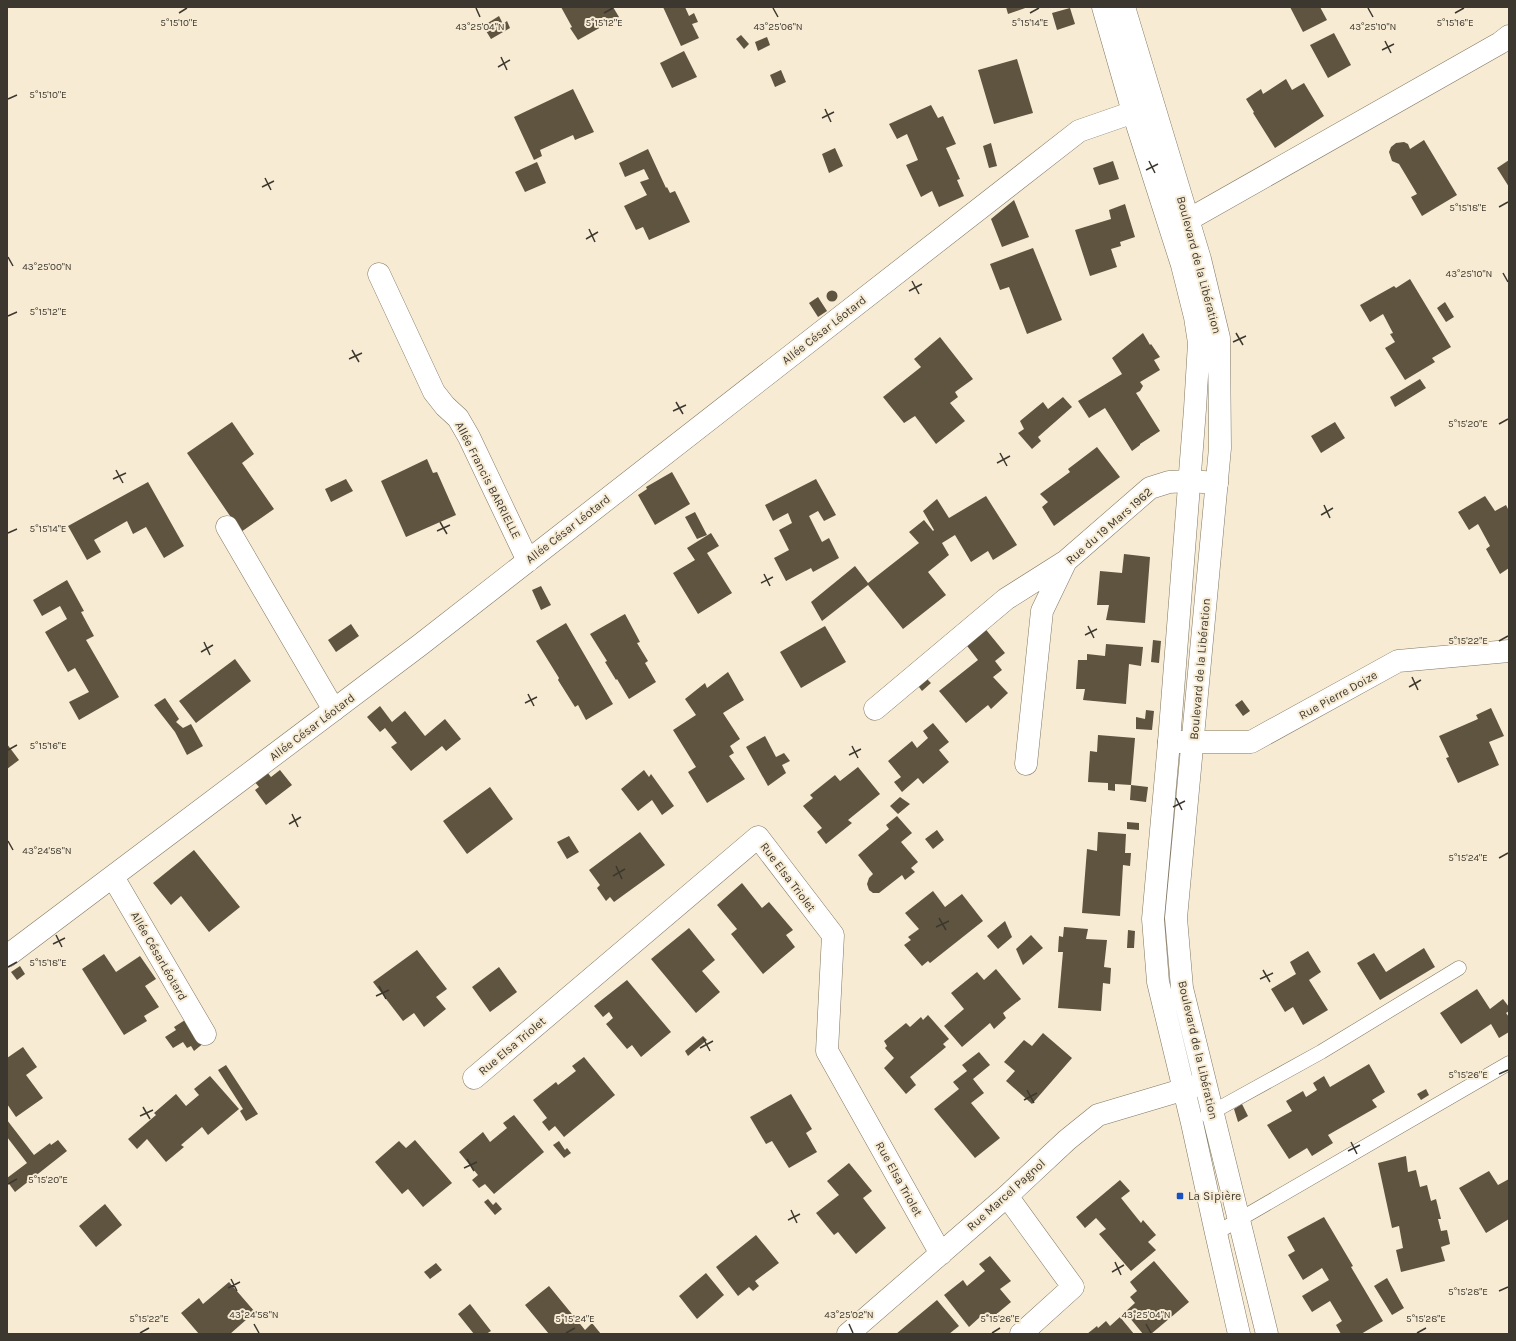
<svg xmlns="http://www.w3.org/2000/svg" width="1516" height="1341" viewBox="0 0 1516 1341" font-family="Karla,sans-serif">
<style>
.building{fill:#5e5440}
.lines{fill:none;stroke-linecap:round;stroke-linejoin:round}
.service-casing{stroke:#817661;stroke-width:15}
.minor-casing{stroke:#817661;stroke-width:23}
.tertiary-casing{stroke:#817661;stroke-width:23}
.service{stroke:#fff;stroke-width:14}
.minor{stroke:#fff;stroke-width:22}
.tertiary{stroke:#fff;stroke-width:22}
.ticks{fill:none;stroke:#3d382f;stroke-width:1.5}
.poi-dot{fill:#1952be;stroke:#f7ebd3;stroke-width:1.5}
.labels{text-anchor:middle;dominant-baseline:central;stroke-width:4;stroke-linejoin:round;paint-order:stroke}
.street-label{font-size:12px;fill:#3d382f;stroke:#f7ebd3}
.poi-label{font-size:12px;fill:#3d382f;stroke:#f7ebd3;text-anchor:start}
.ticks-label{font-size:10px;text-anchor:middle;fill:#3d382f;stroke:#f7ebd3;stroke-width:4;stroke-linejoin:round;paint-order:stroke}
</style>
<rect width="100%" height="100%" fill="#f7ebd3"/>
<path class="building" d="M561 7H613L619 17 578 40 570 28 572 27Z
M663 7H685L689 16 694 13 698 22 692 24 699 38 681 46Z
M1006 7H1028L1008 14Z
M1290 7H1320L1327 20 1303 32Z
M1070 8 1075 24 1057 30 1052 13Z
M499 16 503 24 507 21 510 28 491 39 483 26Z
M1334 33 1351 65 1328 78 1310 45Z
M741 35 749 44 744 49 736 39Z
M767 37 770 45 758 51 755 42Z
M684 51 697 77 672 88 660 63Z
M1017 59 1033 113 994 124 978 70Z
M781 70 786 82 775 87 770 75Z
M1286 79 1292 90 1304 83 1324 116 1275 148 1253 113 1254 112 1246 99 1261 89 1263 94Z
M573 89 594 132 575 140 573 135 540 150 542 156 534 160 514 117Z
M931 105 938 118 943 116 956 144 946 148 960 179 957 180 964 196 939 207 932 191 921 197 906 165 918 160 907 134 897 139 889 124Z
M1424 140 1457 195 1422 216 1411 197 1417 194 1399 164 1392 161 1389 152 1391 147 1396 143 1404 142 1408 144 1410 149Z
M991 143 997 166 989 168 983 146Z
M835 148 843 166 829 173 822 154Z
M648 149 666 188 667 187 670 193 675 191 690 222 649 240 643 227 636 230 624 206 647 195 640 182 649 179 644 169 625 177 619 163Z
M1509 160V187L1497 168Z
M1113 161 1119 179 1099 185 1093 168Z
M537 162 546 183 525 192 515 172Z
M1014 200 1029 237 1002 247 991 219Z
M1125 204 1135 237 1120 242 1121 246 1111 249 1117 267 1090 276 1075 230 1111 219 1109 210Z
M1033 248 1062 320 1027 334 1009 287 1000 290 990 264Z
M1410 279 1451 347 1432 358 1435 362 1405 380 1385 348 1395 342 1390 334 1393 333 1383 314 1370 322 1360 305 1394 286 1396 288Z
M826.5 296a5.5 5.5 0 1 1 11 0a5.5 5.5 0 1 1-11 0Z
M818 297 827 311 818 317 809 303Z
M1445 302 1454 317 1446 322 1437 308Z
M1143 333 1150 345 1151 344 1160 357 1154 360 1160 370 1140 382 1143 386 1140 391 1136 393 1160 431 1140 444V445L1132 451 1105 408 1089 418 1078 401 1122 374 1112 358Z
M940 337 973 379 955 392 958 397 950 403 965 421 936 444 915 416 904 423 883 397 921 367 914 359Z
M1420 379 1426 388 1395 407 1390 397Z
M1063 397 1072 407 1038 437 1041 441 1032 449 1018 433 1024 429 1020 421 1043 402 1048 409Z
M232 422 254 454 242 463 274 509 241 532 187 453Z
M1335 422 1345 438 1321 453 1311 436Z
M1097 447 1120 477 1054 526 1042 507 1048 502 1040 494 1070 472 1068 469Z
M427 459 433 473 437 472 456 515 406 537 381 481Z
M672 472 690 504 655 525 638 495 647 489 646 487Z
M346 479 353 491 331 502 325 489Z
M816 479 836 515 824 521 818 511 809 516 822 542 829 538 839 558 813 572 811 568 786 581 774 558 789 550 779 530 792 523 788 513 773 521 765 505Z
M148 482 184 546 164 558 146 527 133 534 127 521 94 540 101 552 87 560 68 526Z
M986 496 1017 545 993 560 988 551 971 562 955 535 942 543 949 555 928 572 946 595 903 629 868 585 822 621 811 602 855 566 868 583 919 543 909 532 924 520 933 531 934 530 923 511 937 499 949 518Z
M1485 496 1495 511 1506 505 1509 511V568L1500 574 1486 549 1490 546 1478 524 1469 530 1458 512Z
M695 512 707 535 697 539 685 517Z
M711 533 719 546 707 553 732 593 698 614 673 573 695 560 687 548Z
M1124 554 1150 557 1145 623 1106 620 1109 605H1097L1100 571 1122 573Z
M67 580 84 611 81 612 94 636 86 640 119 697 79 720 69 702 89 692 75 668 68 672 45 632 67 619 60 606 42 616 33 600Z
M541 586 551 605 541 610 532 590Z
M625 614 640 642 637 643 648 661 645 663 656 682 629 699 617 679 616 680 605 662 607 661 590 634Z
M566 623 613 704 586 720 578 705 575 707 558 680 559 678 536 641Z
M351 624 359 636 336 652 328 640Z
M825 626 846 662 801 688 780 652Z
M983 626 1005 653 995 661 1002 670 993 677 1008 693 991 709 988 705 966 723 939 691 978 660 964 642Z
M1153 640 1161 641 1159 663 1151 662Z
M1106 644 1143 647 1141 666 1129 664 1126 704 1083 700 1085 689H1076L1078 660H1087V654L1105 656Z
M235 659 251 681 196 723 179 701Z
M728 672 744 700 723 713 740 739 730 746 734 753 729 756 745 779 707 803 688 772 696 767 673 730 696 715 685 699 705 683 707 688Z
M924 676 931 683 922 691 916 683Z
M165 698 179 719 176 722 183 728 191 724 203 746 187 755 175 732 154 705Z
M1242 700 1250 711 1243 716 1235 705Z
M380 706 392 722 405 711 425 736 445 719 461 739 446 751 442 746 411 771 391 747 397 743 385 728 380 732 367 717Z
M1491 708 1504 736 1489 742 1499 765 1458 783 1446 758 1449 757 1439 736 1478 719 1476 715Z
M1146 710 1154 711 1152 730 1136 729V717L1145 719Z
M933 723 949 742 939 750 949 762 923 784 918 778 902 792 894 782 901 777 888 761 912 741 917 748 928 738 923 731Z
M1098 735 1135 738 1131 785 1115 784V791L1108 790V783L1088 782 1090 751 1097 752Z
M765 736 776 757 784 753 790 761 782 765 786 773 768 786 746 747Z
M7 744 19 760 7 769Z
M263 767 271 777 280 770 292 785 266 805 255 790 259 787 250 776Z
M858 767 880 794 848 820 852 823 826 844 817 832 822 828 803 806 813 798 810 795 835 775 840 781Z
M644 770 649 777 651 774 674 806 662 815 652 800 638 811 621 789Z
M1131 785 1148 787 1146 802 1130 800Z
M490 787 513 819 467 854 443 821Z
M900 797 910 804 898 814 890 806Z
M897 816 912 833 901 842 918 862 911 868 915 872 905 880 902 875 879 893H873L869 890 867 884 869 878 873 874 858 855 889 829 886 825Z
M1127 822 1139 823V830L1127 829Z
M937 830 944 840 933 849 925 839Z
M640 832 665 865 614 902 610 897 606 901 597 888 600 885 589 870Z
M1098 832 1126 834 1125 853H1131L1130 866 1123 865 1120 916 1082 913 1087 849 1097 851Z
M569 836 579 852 567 859 557 842Z
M194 850 240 907 209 932 181 896 171 905 153 883Z
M742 883 762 908 769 902 793 930 786 935 795 947 763 974 731 934 737 929 717 905Z
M933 891 945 907 962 894 983 921 930 963 928 961 922 966 904 945 911 940 908 937 919 929 905 913Z
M1005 921 1012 937 998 949 987 936Z
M1064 927 1088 929 1086 939 1107 940 1104 967 1111 968 1110 984 1103 983 1101 1011 1058 1008 1063 952H1058L1059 936 1063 937Z
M689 928 715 960 702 971 720 992 696 1013 651 959Z
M1128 930 1135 931 1134 948H1127Z
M1031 935 1043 948 1023 965 1016 949Z
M1424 948 1435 967 1380 1000 1357 963 1374 953 1386 972Z
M417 950 447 989 436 997 446 1009 424 1027 414 1013 403 1021 373 982Z
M1308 951 1321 972 1309 980 1328 1010 1303 1025 1293 1007 1285 1012 1271 989 1296 974 1290 962Z
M104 954 116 972 140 956 156 979 145 986 159 1007 144 1016 147 1021 124 1035 82 969Z
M20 966 25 974 17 980 11 972Z
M499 967 517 992 490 1012 472 987Z
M996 969 1021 999 1003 1013 1006 1018 994 1029 990 1023 962 1047 944 1026 964 1009 951 993 977 972 984 980Z
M627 980 671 1032 641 1057 632 1045 627 1049 606 1024 613 1018 609 1012 603 1017 594 1006Z
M1477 989 1490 1009 1503 999 1509 1007V1011L1506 1013 1509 1017V1032L1499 1038 1491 1024 1461 1044 1440 1013Z
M193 1015 205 1042 194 1051 191 1046 187 1048 183 1042 173 1048 165 1037 176 1030 174 1027Z
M928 1015 949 1039 943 1044 946 1047 910 1077 916 1085 906 1094 884 1068 894 1058 885 1048 887 1046 884 1041 906 1023 910 1027 921 1017 923 1020Z
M1043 1033 1072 1058 1032 1104 1006 1081 1015 1071 1004 1062 1024 1040 1032 1046Z
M703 1036 707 1040 688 1056 685 1051Z
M23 1047 37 1067 26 1075 43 1098 16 1117 7 1104V1058Z
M979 1052 990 1065 973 1079 984 1093 971 1103 1000 1138 975 1158 934 1109 959 1089 953 1082 967 1071 962 1065Z
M584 1057 615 1095 564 1137 555 1126 549 1131 542 1122 547 1118 533 1100 556 1082 558 1085 576 1071 572 1066Z
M1369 1064 1385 1092 1372 1100 1377 1107 1328 1135 1333 1143 1312 1156 1307 1148 1289 1159 1267 1125 1292 1111 1286 1101 1303 1091 1306 1097 1317 1090 1313 1083 1324 1076 1330 1087Z
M226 1065 258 1114 246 1121 240 1111 243 1109 218 1070Z
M210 1076 239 1109 208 1135 202 1127 181 1145 184 1147 166 1162 147 1139 137 1149 128 1139 156 1115 154 1113 176 1094 186 1106 199 1095 194 1089Z
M1426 1089 1429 1095 1421 1100 1417 1094Z
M791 1094 812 1129 806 1133 817 1152 789 1168 772 1141 766 1144 750 1117Z
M1242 1104 1248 1116 1238 1122 1234 1109Z
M514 1115 544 1152 494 1194 485 1184 479 1188 472 1180 478 1175 459 1152 483 1132 490 1142 507 1128 503 1123Z
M7 1120 34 1155 50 1143 51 1145 58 1140 67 1151 15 1192 7 1181V1178L27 1163 7 1137Z
M415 1140 452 1183 423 1207 408 1189 402 1194 375 1162 399 1141 406 1148Z
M559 1141 565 1150 567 1148 571 1153 564 1158 553 1145Z
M1406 1156 1408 1172 1416 1170 1420 1187 1427 1185 1431 1201 1436 1199 1441 1219H1438L1441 1231 1447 1230 1450 1244 1441 1247 1445 1261 1401 1272 1396 1250 1403 1248 1399 1226 1392 1228 1378 1163Z
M849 1163 872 1191 863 1198 886 1228 856 1254 838 1232 834 1235 816 1213 839 1195 827 1181Z
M1489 1171 1498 1185 1509 1179V1219L1486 1233 1459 1188Z
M1120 1180 1130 1191 1121 1198 1141 1223 1143 1220 1156 1235 1148 1242 1156 1250 1131 1271 1099 1234 1106 1229 1096 1218 1085 1228 1076 1217Z
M488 1199 493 1205 496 1202 502 1209 495 1215 484 1202Z
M105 1204 122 1225 96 1247 79 1226Z
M1324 1217 1353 1266 1351 1267 1383 1321 1361 1334H1341L1336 1325 1342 1321 1330 1301 1312 1312 1302 1296 1329 1280 1322 1268 1303 1280 1288 1255 1295 1251 1287 1237Z
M756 1235 779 1263 755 1281 759 1286 753 1291 749 1287 738 1296 716 1267Z
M990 1256 1011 1281 1000 1289 1011 1302 993 1317 991 1315 983 1322 980 1317 969 1327 944 1295 963 1280 967 1286 985 1271 979 1264Z
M1154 1261 1189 1302 1151 1334H1143L1125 1312 1135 1303 1130 1297 1137 1291 1130 1282Z
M436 1263 442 1270 430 1279 424 1272Z
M706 1273 724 1295 697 1319 679 1296Z
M1387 1278 1404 1308 1392 1315 1374 1286Z
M229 1282 255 1312 230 1334H199L181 1313 199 1298 203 1304Z
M549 1286 585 1330 592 1323 601 1334H549L525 1305Z
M937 1300 959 1326 949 1334H896Z
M470 1304 491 1331 486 1334H474L458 1314Z
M1120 1317 1134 1334H1087L1097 1326 1098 1328 1106 1321 1110 1326Z"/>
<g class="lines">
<defs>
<path id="service" d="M1207 1115 1321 1052 1459 968
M1216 1233 1509 1063"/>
<path id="minor" d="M1172 229 1500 43 1509 36
M379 274 434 392 445 406 458 418 469 437 528 561
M227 527 334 710
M875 709 1006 599 1066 561
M1169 742H1251L1398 661 1509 651
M1026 764 1042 611 1066 561 1150 488 1169 482 1189 481 1217 483
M113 877 205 1034
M7 956 420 645 1079 131 1151 106
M474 1078 758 837 833 935 827 1051 941 1254
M1007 1196 1073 1287 1021 1334
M848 1334 1007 1196 1067 1140 1098 1115 1202 1084"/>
<path id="tertiary" d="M1103 7 1133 112 1182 265 1195 317 1199 343 1195 409 1169 742 1153 919 1158 982 1192 1123 1216 1233 1239 1334
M1124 7 1200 259 1219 338 1220 448 1176 918 1182 988 1267 1334"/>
</defs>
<use href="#service" class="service-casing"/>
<use href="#minor" class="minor-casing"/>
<use href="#tertiary" class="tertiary-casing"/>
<use href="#service" class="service"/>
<use href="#minor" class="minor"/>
<use href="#tertiary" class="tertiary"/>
</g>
<path class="ticks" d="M476 8 480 17M773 8 778 17M1368 8 1373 17M179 13 187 8M604 13 613 8M1030 13 1039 8M1455 13 1464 8M1385 41 1391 53M1382 50 1394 44M501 57 507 70M498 67 510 60M8 99 17 95M825 109 831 122M822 118 834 112M1149 161 1155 173M1146 170 1158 164M265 178 271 190M262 187 274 181M1499 207 1508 202M589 229 595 242M586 239 598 232M8 257 13 266M1503 273 1508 282M912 281 919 294M909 291 922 284M8 316 17 312M1236 333 1243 345M1233 342 1246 336M352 350 359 362M349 359 362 353M676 402 683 414M673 411 686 405M1499 424 1508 419M1000 453 1007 466M997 463 1010 456M116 470 123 483M113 479 126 473M1324 505 1330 518M1321 515 1333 508M440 522 447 534M437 531 450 525M8 533 17 529M764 574 770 586M761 583 773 577M1088 626 1094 638M1085 635 1097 629M1499 641 1508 636M204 642 210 655M201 652 213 645M1412 677 1418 690M1409 687 1421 680M528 694 534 706M525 703 537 697M852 746 858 758M8 750 17 745M849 755 861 749M1176 798 1182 810M1173 807 1185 801M292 814 298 827M289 824 301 817M8 841 13 850M1499 858 1508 853M616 866 622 879M613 876 625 869M939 918 946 930M936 927 949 921M56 935 62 947M53 944 65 938M8 967 17 962M1263 970 1270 982M1260 979 1273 973M379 986 386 999M376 996 389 990M703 1038 710 1051M700 1048 713 1041M1499 1074 1508 1070M1027 1090 1034 1103M1024 1100 1037 1093M143 1107 150 1119M140 1116 153 1110M1351 1142 1357 1154M1348 1151 1360 1145M467 1159 474 1171M464 1168 477 1162M8 1184 17 1179M791 1210 797 1223M788 1220 800 1214M1115 1262 1121 1275M1112 1272 1124 1265M231 1279 237 1291M228 1288 240 1282M1499 1291 1508 1287M254 1324 259 1333M849 1324 853 1333M1146 1324 1151 1333M140 1333 149 1328M566 1333 575 1328M992 1333 1000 1328M1417 1333 1426 1328"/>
<rect class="poi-dot" x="1176" y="1192" width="8" height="8" rx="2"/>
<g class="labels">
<g class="street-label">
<text transform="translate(1199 265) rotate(75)">Boulevard de la Libération</text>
<text transform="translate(824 330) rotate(-38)">Allée César Léotard</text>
<text transform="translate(488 480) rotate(63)">Allée Francis BARRIELLE</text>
<text transform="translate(1109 526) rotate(-41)">Rue du 19 Mars 1962</text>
<text transform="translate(568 529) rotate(-38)">Allée César Léotard</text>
<text transform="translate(1200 669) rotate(-85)">Boulevard de la Libération</text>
<text transform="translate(1338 695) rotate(-29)">Rue Pierre Doize</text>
<text transform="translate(312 727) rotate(-37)">Allée César Léotard</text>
<text transform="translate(788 877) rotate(53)">Rue Elsa Triolet</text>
<text transform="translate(159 956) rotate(60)">Allée CésarLéotard</text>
<text transform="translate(512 1046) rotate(-40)">Rue Elsa Triolet</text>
<text transform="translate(1198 1050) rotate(77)">Boulevard de la Libération</text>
<text transform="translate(899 1179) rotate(61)">Rue Elsa Triolet</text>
<text transform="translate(1006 1195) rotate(-42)">Rue Marcel Pagnol</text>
</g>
<g class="poi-label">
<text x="1188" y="1196">La Sipière</text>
</g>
</g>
<g class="ticks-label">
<text x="179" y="26">5°15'10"E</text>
<text x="604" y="26">5°15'12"E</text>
<text x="1030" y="26">5°15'14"E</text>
<text x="1455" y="26">5°15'16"E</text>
<text x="480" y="30">43°25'04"N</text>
<text x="778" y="30">43°25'06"N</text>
<text x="1373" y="30">43°25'10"N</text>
<text x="48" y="98">5°15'10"E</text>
<text x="1468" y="211">5°15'18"E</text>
<text x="47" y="270">43°25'00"N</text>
<text x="1469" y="277">43°25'10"N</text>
<text x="48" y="315">5°15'12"E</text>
<text x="1468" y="427">5°15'20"E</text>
<text x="48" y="532">5°15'14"E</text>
<text x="1468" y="644">5°15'22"E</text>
<text x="48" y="749">5°15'16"E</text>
<text x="47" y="854">43°24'58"N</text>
<text x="1468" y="861">5°15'24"E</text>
<text x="48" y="966">5°15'18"E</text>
<text x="1468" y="1078">5°15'26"E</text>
<text x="48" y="1183">5°15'20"E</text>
<text x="1468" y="1295">5°15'28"E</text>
<text x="254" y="1318">43°24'58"N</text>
<text x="849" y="1318">43°25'02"N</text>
<text x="1146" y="1318">43°25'04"N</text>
<text x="149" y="1322">5°15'22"E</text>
<text x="575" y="1322">5°15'24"E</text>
<text x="1000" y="1322">5°15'26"E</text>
<text x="1426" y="1322">5°15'28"E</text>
</g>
<rect width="1516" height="1341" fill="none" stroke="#3d382f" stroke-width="16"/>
</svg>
